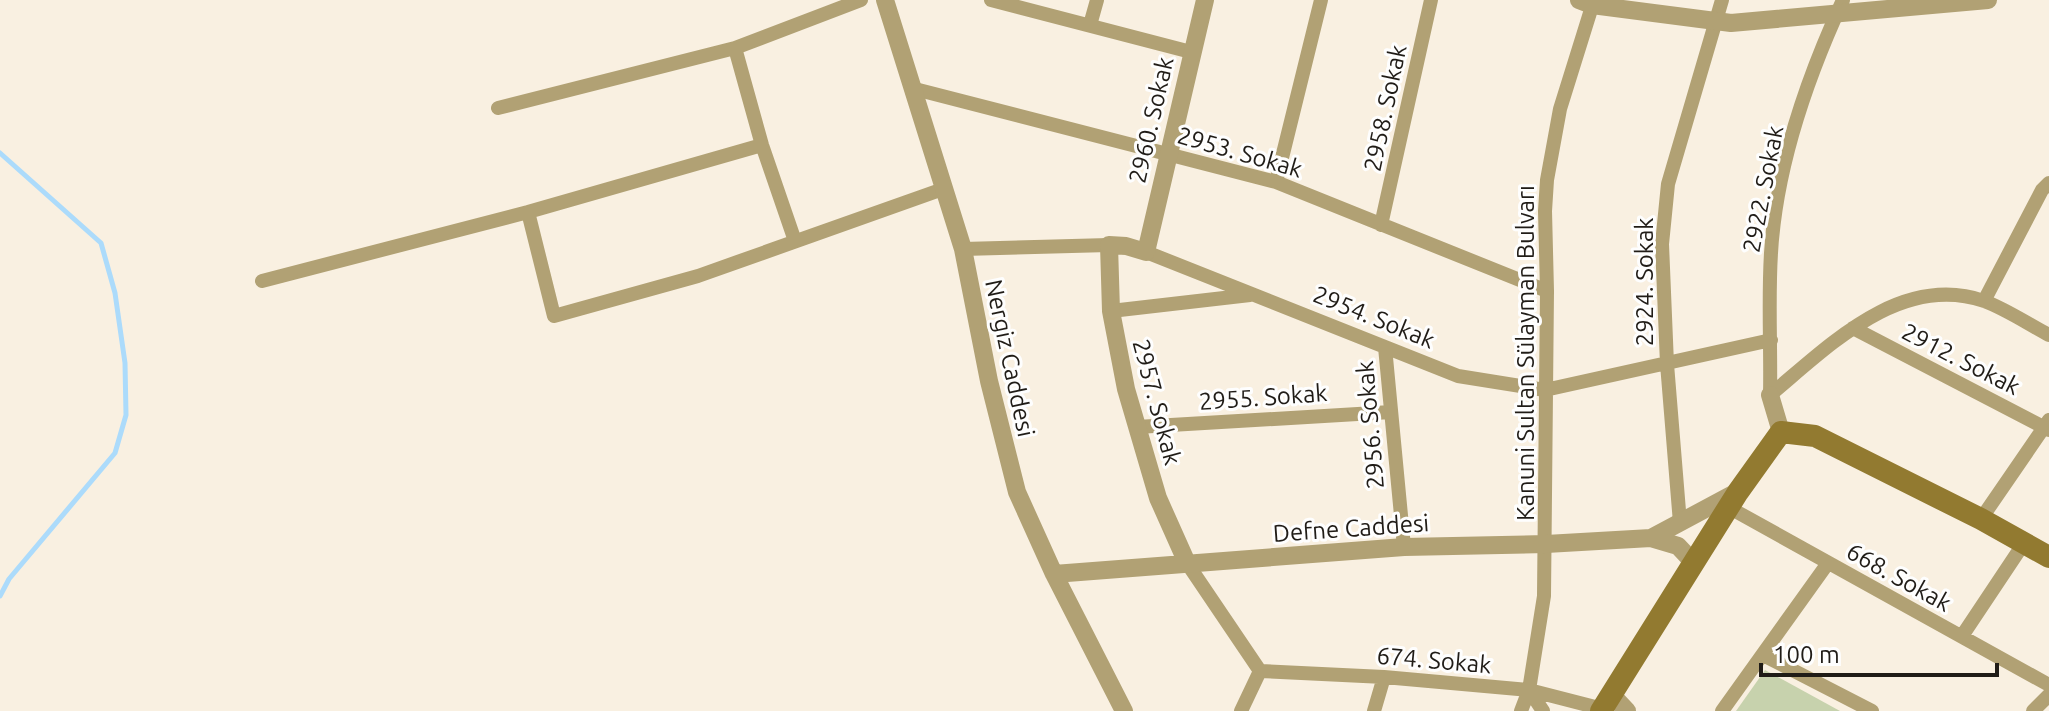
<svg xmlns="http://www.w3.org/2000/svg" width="2049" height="711" viewBox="0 0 2049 711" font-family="Ubuntu,sans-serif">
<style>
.green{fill:#c7d2ad}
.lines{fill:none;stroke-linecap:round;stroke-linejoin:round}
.stream{stroke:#acdbfb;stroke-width:5}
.minor{stroke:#b1a174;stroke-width:14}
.tertiary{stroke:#b1a174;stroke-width:18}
.secondary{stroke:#927a30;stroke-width:22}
.labels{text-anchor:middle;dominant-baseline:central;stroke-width:6;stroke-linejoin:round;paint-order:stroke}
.street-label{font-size:24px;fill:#201c17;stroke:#fefefe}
</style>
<rect width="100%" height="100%" fill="#f9f0e1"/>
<path class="green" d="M1765 670 1840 711H1736Z"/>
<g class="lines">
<path class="stream" d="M0 153 101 243 115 293 125 363 126 415 115 453 9 579 0 596"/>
<path class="minor" d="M991 0 1191 52
M1090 25 1097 0
M911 88 1276 182 1547 291
M498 108 735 48
M1276 182 1321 0
M528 212 554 316 698 276 943 189
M1381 225 1431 0
M795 241 762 145 735 48 861 0
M963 249 1109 245
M1146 252 1458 376 1545 390 1771 340
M262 281 528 212 762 145
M1984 301 2042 190 2049 183
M1111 311 1250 295
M1853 328 2049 430
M1385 347 1404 547
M1770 395C1771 348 1768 300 1771 253 1776 167 1807 78 1843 0
M1770 395C1828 347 1900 272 1984 301 2006 309 2028 324 2049 335
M1137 427 1391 412
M1728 507 2049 685
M1981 519 2049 420
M1680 523 1667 364 1662 244 1668 184 1722 0
M1187 563 1260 671 1241 711
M1962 636 2024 543
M1763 655 1872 711
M1260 671 1384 677 1529 690 1603 709
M1529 690 1543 711
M1374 711 1384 677
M1521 711 1529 690 1544 596 1547 291 1545 211 1547 180 1560 109 1594 0
M1722 711 1828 563
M2033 711 2049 695"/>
<path class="tertiary" d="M885 0 963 249 989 381 1017 492 1054 574 1124 711
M1579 0 1592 5 1731 23 1988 0
M1770 395 1781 432
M1187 563 1158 498 1126 389 1111 311 1109 245 1126 246 1146 252 1205 0
M1694 563 1678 546 1651 538 1737 492
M1054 574 1404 547 1546 544 1651 538
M1612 695 1627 711"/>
<path class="secondary" d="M1601 711 1738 492 1781 432 1815 436 1981 519 2049 557"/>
</g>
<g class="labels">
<g class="street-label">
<text transform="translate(1385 108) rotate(-78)">2958. Sokak</text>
<text transform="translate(1151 120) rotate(-77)">2960. Sokak</text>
<text transform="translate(1240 152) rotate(16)">2953. Sokak</text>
<text transform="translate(1763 189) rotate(-79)">2922. Sokak</text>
<text transform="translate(1644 282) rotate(-90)">2924. Sokak</text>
<text transform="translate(1374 317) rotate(22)">2954. Sokak</text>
<text transform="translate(1525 353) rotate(-90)">Kanuni Sultan Sülayman Bulvarı</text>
<text transform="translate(1010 358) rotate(78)">Nergiz Caddesi</text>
<text transform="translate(1961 359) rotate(27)">2912. Sokak</text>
<text transform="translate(1263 397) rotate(-4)">2955. Sokak</text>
<text transform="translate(1157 402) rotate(75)">2957. Sokak</text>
<text transform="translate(1370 425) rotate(-95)">2956. Sokak</text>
<text transform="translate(1351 528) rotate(-4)">Defne Caddesi</text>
<text transform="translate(1899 577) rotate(29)">668. Sokak</text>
<text transform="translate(1434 660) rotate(5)">674. Sokak</text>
</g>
</g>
<path d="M1761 663v12h236v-12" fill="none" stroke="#201c17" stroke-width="4"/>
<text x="1773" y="663" font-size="24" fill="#201c17" stroke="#fefefe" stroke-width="6" paint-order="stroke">100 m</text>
</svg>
